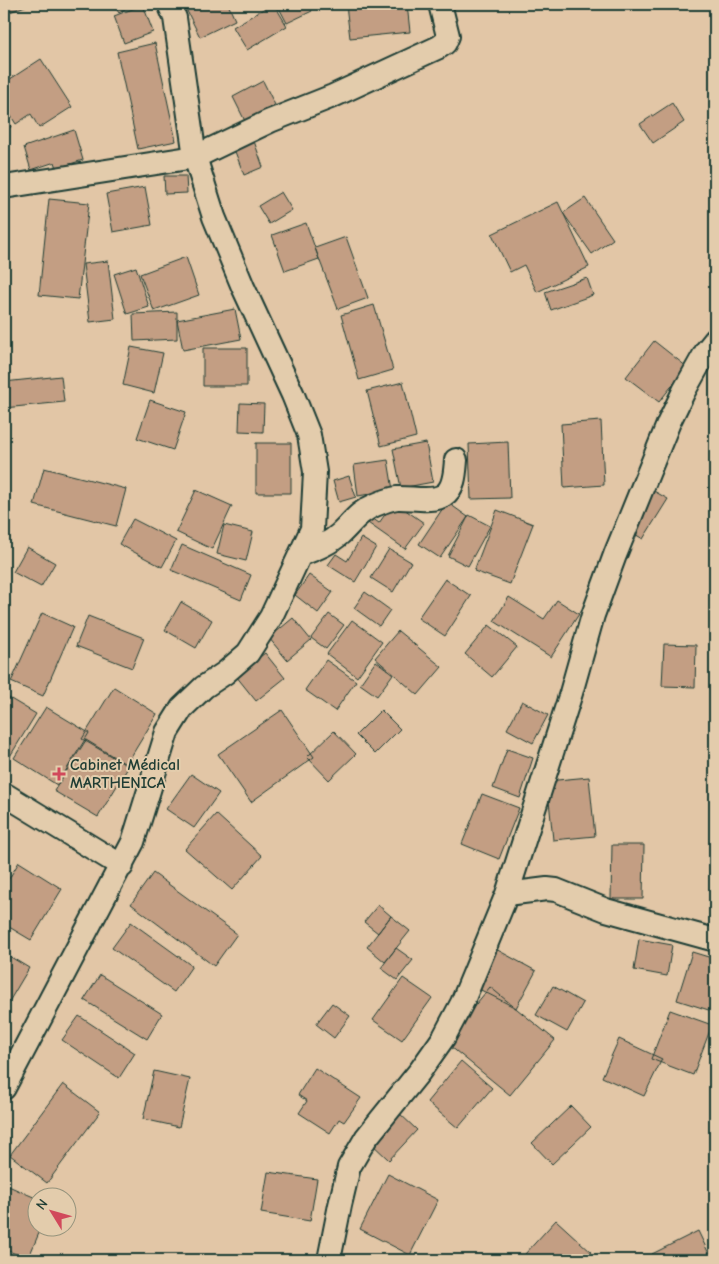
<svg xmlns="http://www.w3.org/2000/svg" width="719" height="1264" viewBox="0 0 719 1264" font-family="'Comic Neue',sans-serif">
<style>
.building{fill:#c39e83;stroke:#1f3d34}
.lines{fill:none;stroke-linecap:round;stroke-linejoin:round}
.minor-casing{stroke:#1f3d34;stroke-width:26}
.minor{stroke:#e3ccac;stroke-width:22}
.poi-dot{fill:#d1495b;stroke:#e3ccac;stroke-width:2}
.labels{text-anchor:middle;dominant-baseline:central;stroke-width:4;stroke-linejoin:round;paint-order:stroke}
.poi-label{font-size:16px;font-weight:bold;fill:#1f3d34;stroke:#e3ccac;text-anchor:start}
</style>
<rect width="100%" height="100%" fill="#e2c6a6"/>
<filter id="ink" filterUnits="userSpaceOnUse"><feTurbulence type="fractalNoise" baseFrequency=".02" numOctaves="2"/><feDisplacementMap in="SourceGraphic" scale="10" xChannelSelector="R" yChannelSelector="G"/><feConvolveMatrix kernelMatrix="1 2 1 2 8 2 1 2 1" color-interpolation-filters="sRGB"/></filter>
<g filter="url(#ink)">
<path class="building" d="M7 4H30L10 12Z
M113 4H132L119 13Z
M196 4H228L235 20 200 37 186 9Z
M272 4H274L287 26 247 50 233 27Z
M277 4H308L312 11 287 23Z
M358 4H393V5L407 4 410 32 350 38 346 5Z
M143 5 153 32 124 43 114 16Z
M155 43 176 141 138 149 117 52Z
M41 59 72 107 39 128 31 114 16 124 4 105V83Z
M263 81 277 109 247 125 233 97Z
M672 103 684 122 653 143 640 124Z
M4 111 11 127 4 131Z
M74 130 83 160 57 168 55 162 31 170 24 147Z
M254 141 263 167 244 175 234 149Z
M164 176H186L187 193 165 194Z
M145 187 152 225 113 232 106 194Z
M281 192 292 210 269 224 258 206Z
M585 198 613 239 592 254 563 213Z
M49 199 89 203 78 299 39 295Z
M558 202 589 267 537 292 524 265 510 272 492 234Z
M306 223 319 259 285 271 272 235Z
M346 237 368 298 338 309 315 248Z
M186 257 199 295 154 311 140 274Z
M108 261 115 319 90 322 83 264Z
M136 267 149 307 127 314 114 274Z
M587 278 593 295 551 310 545 292Z
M374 305 393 370 359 380 341 315Z
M235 309 241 339 183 350 177 320Z
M177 312V339L134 341 133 314Z
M654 341 687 367 659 402 626 377Z
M131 347 163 353 154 393 123 385Z
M203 348H247V386H203Z
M61 376 64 402 4 408V382Z
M403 382 416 437 381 446 367 391Z
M150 400 186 412 173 450 137 438Z
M240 403 264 404 263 432 239 431Z
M601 421 604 485 564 488 561 424Z
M508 442 510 498 471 499 469 444Z
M256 443H291V493H256Z
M426 443 433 482 401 488 393 449Z
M388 460 393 490 358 496 354 465Z
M44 468 126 489 116 526 34 505Z
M715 471V496L710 472Z
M349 476 356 497 339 502 333 481Z
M196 490 232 506 212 549 176 532Z
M652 490 668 499 643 539 628 530Z
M394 502 424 523 405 549 365 521 369 516 379 523Z
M447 502 468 517 440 558 419 544Z
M497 510 533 524 510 584 474 571Z
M469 515 490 526 468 566 448 556Z
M133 519 176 541 162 567 119 544Z
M224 525 253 532 246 561 217 554Z
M361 538 376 547 355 582 328 565 336 554 347 561Z
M182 545 251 575 241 600 171 570Z
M27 547 55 563 41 587 13 572Z
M389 549 411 562 393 592 371 578Z
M309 575 333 592 318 613 295 595Z
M445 579 471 596 445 636 418 618Z
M365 592 390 610 379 626 354 608Z
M509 597 544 619 557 600 579 614 551 657 494 621Z
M181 602 212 620 196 648 165 630Z
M42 613 73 627 43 696 11 682Z
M329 614 344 625 326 649 311 638Z
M88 616 144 638 132 668 76 646Z
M293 618 311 640 287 660 269 638Z
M352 620 382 642 357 677 327 654Z
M489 625 517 647 492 677 465 654Z
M398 631 442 667 418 695 375 658Z
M664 644 696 645 695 687 662 686Z
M265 653 285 678 256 701 236 676Z
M326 660 356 681 335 711 305 690Z
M376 661 393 674 377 696 360 684Z
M114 687 157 714 126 765 82 739Z
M4 695 36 714 4 766Z
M522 701 548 715 533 743 507 729Z
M46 707 89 733 57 785 14 758Z
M282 710 314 757 251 802 218 754Z
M381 710 400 729 375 754 356 735Z
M334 731 356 754 329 780 307 757Z
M86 740 129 766 98 817 54 791Z
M507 749 533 758 520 798 493 788Z
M191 774 219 793 194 828 166 809Z
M589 777 595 836 553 840 547 781Z
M482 794 519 808 499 859 462 844Z
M216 814 262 856 232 890 185 849Z
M612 845H644L643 899H611Z
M19 862 62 889 31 940 4 924V887Z
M153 873 237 934 214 966 131 904Z
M378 905 391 916 378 933 364 922Z
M391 916 410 931 385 962 367 947Z
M131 922 192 966 174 992 112 948Z
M639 939 672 945 667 976 634 970Z
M396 948 413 960 397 980 381 968Z
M494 948 536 971 516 1008 473 986Z
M692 952 715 959V1012L677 1000Z
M4 953 29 968 4 1010Z
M100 975 162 1014 147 1039 84 1000Z
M403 978 432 998 402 1040 373 1020Z
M553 986 583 1003 567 1032 536 1015Z
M490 987 555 1040 510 1095 445 1042Z
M332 1003 350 1016 334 1038 316 1024Z
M670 1010 712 1025 693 1075 651 1059Z
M79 1016 135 1053 119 1078 62 1040Z
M619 1039 662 1059 644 1096 602 1077Z
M461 1061 492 1088 458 1128 427 1102Z
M315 1068 361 1098 344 1122 339 1119 330 1133 299 1113 307 1101 298 1095Z
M154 1071 190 1079 179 1127 143 1119Z
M63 1084 100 1112 47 1183 10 1155Z
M571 1106 591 1127 552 1164 532 1143Z
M398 1112 417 1130 389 1160 370 1142Z
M268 1172 317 1179 310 1221 261 1213Z
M388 1174 438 1200 410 1255 360 1229Z
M4 1184 38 1199V1226H42L28 1259 4 1249Z
M556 1220 591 1252 584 1260H532L525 1254Z
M698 1231 712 1260H655L652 1254Z"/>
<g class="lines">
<defs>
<path id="minor" d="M4 187 195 157 270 121 333 96 439 47 445 43 448 36 440 4
M302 554C315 549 329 544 340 534 352 523 358 512 375 505 382 502 390 499 397 498 410 497 433 503 444 495 455 488 455 471 456 460
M4 794 122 866
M507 894 547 889 556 890 606 910 715 940
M4 1088 133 842 167 732 182 708 204 687 225 673 248 653 271 617 312 529 315 472 309 435 293 395 243 287 214 217 195 157 175 18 169 4
M329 1260 340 1205 349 1167 366 1138 420 1071 444 1037 462 1003 507 894 571 693 593 615 615 555 669 422 684 391 707 350 715 340"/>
</defs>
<use href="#minor" class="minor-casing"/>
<use href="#minor" class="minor"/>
</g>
</g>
<path class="poi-dot" d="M56.5 766.5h5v5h5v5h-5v5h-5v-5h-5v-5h5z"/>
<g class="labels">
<g class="poi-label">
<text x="70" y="765">Cabinet Médical<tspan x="70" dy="18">MARTHENICA</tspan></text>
</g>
</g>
<rect width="719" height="1264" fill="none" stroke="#e3ccac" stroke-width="20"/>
<rect x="10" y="10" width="699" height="1244" fill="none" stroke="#1f3d34" stroke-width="2" filter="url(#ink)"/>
<g transform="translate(52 1212) rotate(307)"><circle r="24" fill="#e3ccac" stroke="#95937c"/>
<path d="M0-4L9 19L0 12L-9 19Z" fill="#d1495b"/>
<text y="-8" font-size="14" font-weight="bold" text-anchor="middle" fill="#1f3d34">N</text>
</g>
</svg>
